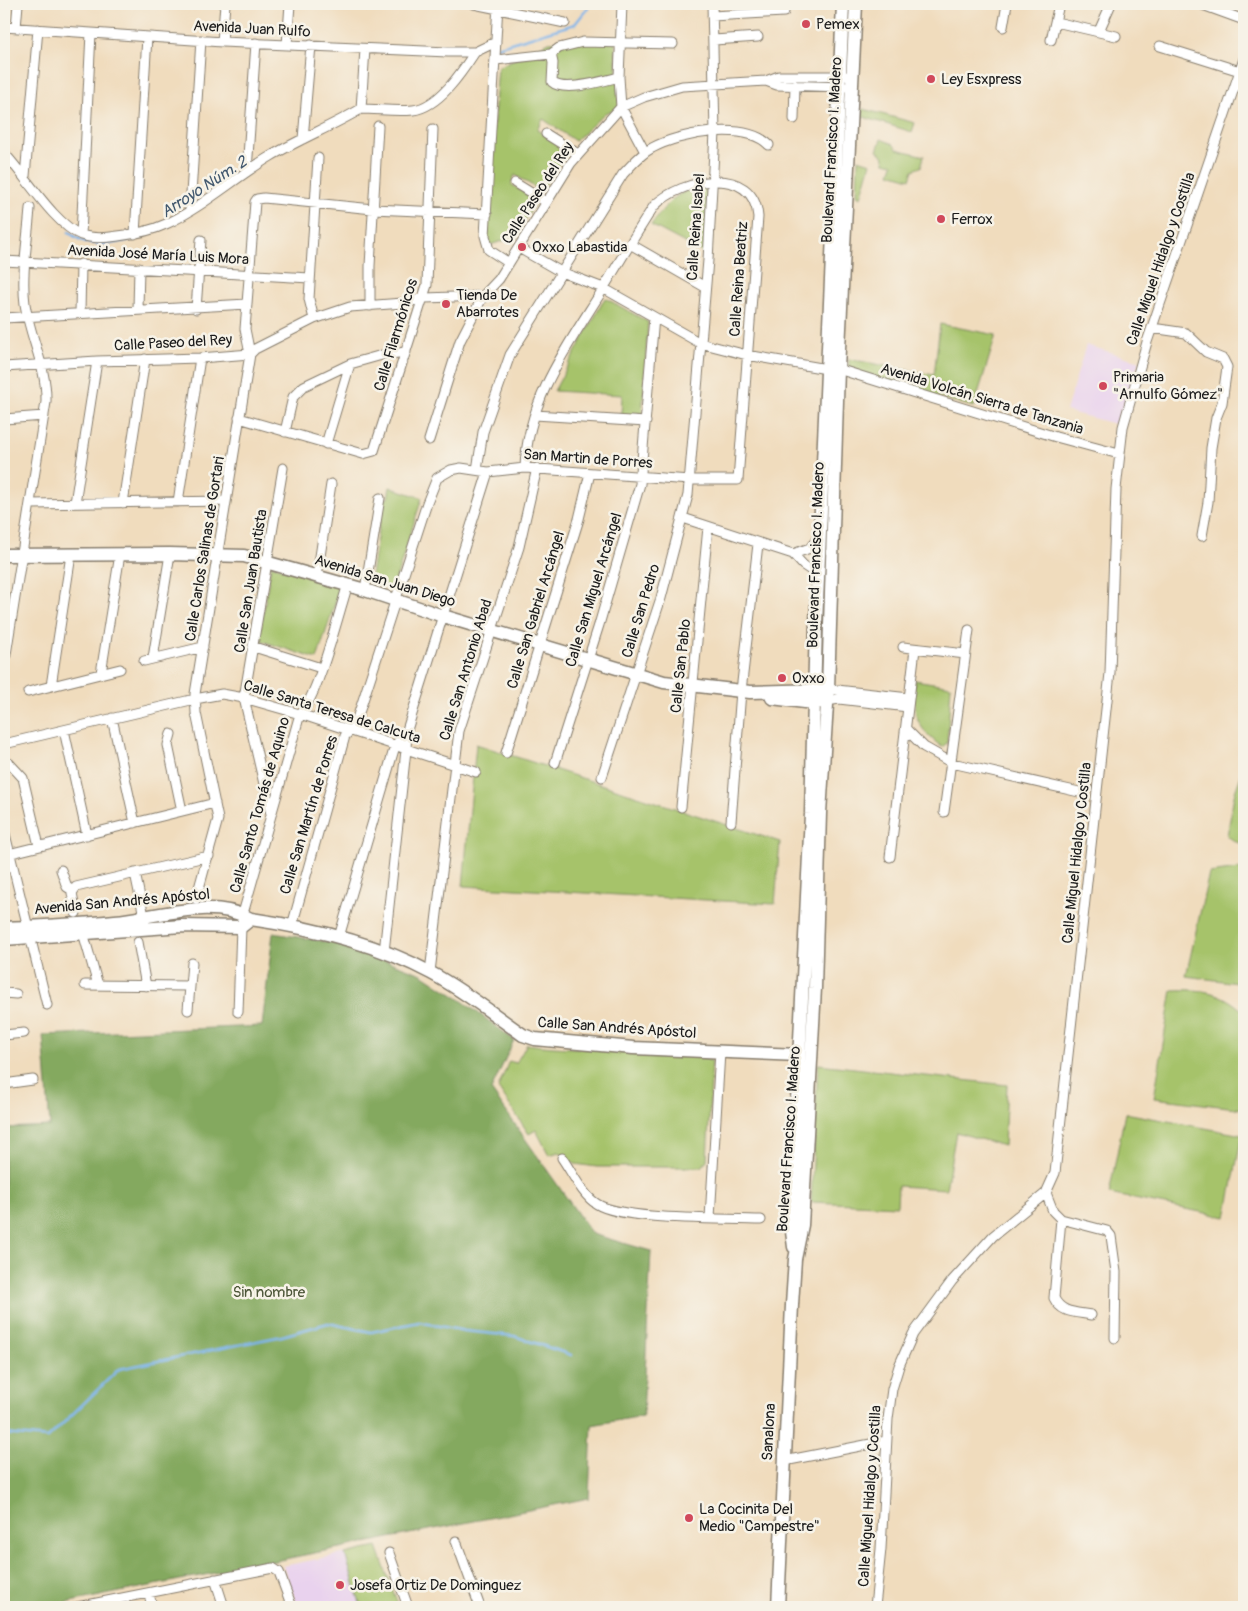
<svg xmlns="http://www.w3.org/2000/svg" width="1248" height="1611" viewBox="0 0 1248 1611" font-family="Pangolin,sans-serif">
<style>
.built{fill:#e9d2ee}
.green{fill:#a6c36b;stroke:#617044}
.forest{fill:#84a95f;stroke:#50623e}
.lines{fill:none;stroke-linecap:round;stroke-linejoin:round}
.stream{stroke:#7ab3ea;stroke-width:2.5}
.street-casing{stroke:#867c6c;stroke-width:11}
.secondary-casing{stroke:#867c6c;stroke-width:15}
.street{stroke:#fff;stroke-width:9}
.secondary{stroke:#fff;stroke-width:12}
.poi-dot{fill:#d1495b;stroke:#f7f3e8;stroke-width:2}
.labels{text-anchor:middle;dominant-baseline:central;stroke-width:5;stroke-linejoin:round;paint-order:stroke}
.poi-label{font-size:15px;fill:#1c1c1c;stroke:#f7f3e8;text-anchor:start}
.street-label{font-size:15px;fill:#1c1c1c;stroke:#f7f3e8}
.park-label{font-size:15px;fill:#4c5638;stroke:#f7f3e8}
.water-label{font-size:16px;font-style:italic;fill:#42586e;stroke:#f7f3e8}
</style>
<rect width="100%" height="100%" fill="#f7f3e8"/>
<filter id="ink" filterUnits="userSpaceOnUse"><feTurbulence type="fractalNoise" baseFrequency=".02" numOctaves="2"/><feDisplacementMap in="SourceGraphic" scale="10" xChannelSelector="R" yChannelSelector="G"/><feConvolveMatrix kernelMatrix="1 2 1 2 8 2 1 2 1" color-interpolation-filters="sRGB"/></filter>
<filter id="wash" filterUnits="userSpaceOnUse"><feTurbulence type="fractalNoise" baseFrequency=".0096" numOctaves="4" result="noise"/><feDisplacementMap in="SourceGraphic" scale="20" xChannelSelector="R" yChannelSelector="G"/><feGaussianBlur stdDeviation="1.12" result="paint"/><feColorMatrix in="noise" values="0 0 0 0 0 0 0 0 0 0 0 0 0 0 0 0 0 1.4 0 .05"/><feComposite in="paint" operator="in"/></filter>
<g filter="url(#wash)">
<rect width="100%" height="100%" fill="#f0dcbd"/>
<path class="built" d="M1086 345 1139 361 1119 425 1066 411Z
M377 1547 398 1607H298L283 1566Z"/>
<path class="green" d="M615 39 619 108 605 113 575 141 543 119 537 130 568 150 541 191 515 175 511 184 536 201 515 237 484 247 498 67 549 42Z
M863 109 915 123 912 132 860 116Z
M881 139 893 144 897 149 924 156 921 167 913 170 910 179 890 173 893 164 885 162 883 155 877 151Z
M858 159 871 163 861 197 857 195Z
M708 185 704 253 651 225C669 201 677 190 708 185Z
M605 298 648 322 642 417 621 416 622 395 554 391Z
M940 324 996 335 974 407 848 372 849 359 934 375Z
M390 487 422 498 393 588 370 581 383 501 388 498Z
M271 565 341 585 317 659 259 640Z
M915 680 951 686 947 743 942 747C914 726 913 713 915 680Z
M476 744 780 842 775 904 463 886Z
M1244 767V844L1236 842 1227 836 1234 795Z
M1239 869 1244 871V984L1186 976 1209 873Z
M1172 990C1203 989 1221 991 1244 1012V1109L1154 1098Z
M527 1044C588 1054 653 1040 712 1061L707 1160 702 1167H597L575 1164 559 1152 549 1155 536 1130 529 1134 498 1088 509 1061 516 1063Z
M818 1064 1007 1085 1004 1146 956 1132 946 1189 898 1186 897 1206 811 1202Z
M1125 1113 1242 1135 1226 1217 1109 1194Z
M377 1547 397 1602 398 1607H370L360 1603 345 1554Z"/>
<path class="forest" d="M273 933 341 944 422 974 461 1000 514 1040 491 1090 592 1234 651 1251 643 1416 592 1425 589 1498 45 1607H4V1128L50 1126 43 1035 262 1026Z"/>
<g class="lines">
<path class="stream" d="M497 47 575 24 591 4
M69 232C87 249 116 245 137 237
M4 1434 48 1438 119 1369 282 1336 328 1323 371 1332 419 1322 465 1331 514 1336 571 1355"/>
</g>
</g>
<g filter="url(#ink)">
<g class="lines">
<defs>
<path id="street" d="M474 4 565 23
M498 4 485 236 489 250 509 263
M622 4 619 77 621 107 645 152
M1200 4 1244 20
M368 6 369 4
M712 16 784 12
M1056 22 1116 36
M4 27 222 42 448 52H475L496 42
M1003 27 1007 4
M16 28 18 4
M1099 31 1111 4
M714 40 758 37
M1051 40 1059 4
M222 42 225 4
M287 45 290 4
M1160 46 1240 71
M551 54 559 48 583 42 673 44
M496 60 551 54 553 63 552 82C564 93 603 81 619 77
M766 81 777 85 845 87
M361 109C378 109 396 112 413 110 439 107 462 72 475 52
M361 109 365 49
M794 119 795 85
M546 134 578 154
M303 139 311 45
M4 153C25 175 54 224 81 235 93 239 106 238 118 236 135 234 151 231 166 224 200 209 237 176 271 156 300 139 332 126 361 109
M247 170 256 43
M25 176 38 29
M515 183 546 202
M190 209 201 40
M135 234 147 37
M81 235 91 33
M630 244 705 287
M519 248 561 272 603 288 700 343 747 355 827 369H838L1056 437 1119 454
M4 261 310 278
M370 306V266L378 126
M138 309 139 268
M196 309 201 240
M80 313 81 264
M4 318 247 304
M314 319 309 299 318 158
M1152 328 1186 333 1206 352 1223 359 1227 367 1222 403 1216 418 1211 448 1208 502 1202 536
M4 367 97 361 200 358 250 354 255 349 314 319 350 307 403 303 425 298 483 296 499 279 571 163 621 107 644 97 682 86 766 81 779 76H845
M535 415 646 422
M239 418 363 454 374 451 427 285 433 129
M4 419 44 416
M285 432 293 397 304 386 350 364 382 355 406 352
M429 440 460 341 483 296
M326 444 350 364
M477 470 483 432 510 355 623 174C632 165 640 154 652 148 679 133 745 121 769 145
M178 502 200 358
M75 503 97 361
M123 503 145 359
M31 504 226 501
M683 518 793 554 810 548 819 537
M793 554 803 565 818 575
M317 576 331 484
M365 590 380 498
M254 647 321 668
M903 647 966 654
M153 658 170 554
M144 661 203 647
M4 667 46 402C47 367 30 338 25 304 21 273 28 239 30 208
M101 673 120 554
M51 686 71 555
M828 689 909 698
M28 692 120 669
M827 701 839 699 908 707
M112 718 135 823
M64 730 87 835
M907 730 924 747 952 763 1079 792
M171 734 168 745 182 811
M4 744 195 699 222 694 244 698 300 714 476 772
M506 753 579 519 590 473
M9 763 23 778 39 846
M555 763 599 625 640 484 654 317
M602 777 661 598 688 495 708 260 715 133 712 4
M681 807 708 527
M944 812 969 630
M271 814 244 698 283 468
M731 822 741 691 758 544
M4 830 47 1005
M4 855 215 803
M890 857 915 649
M61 870 67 887 72 890
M135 873 145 921
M196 899 218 819 196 713 195 694 250 354 245 329 255 202 257 199 264 198 373 209 487 214
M76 913 72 893 76 887 209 856
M292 926 345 736 355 725 427 503 437 478 451 470 461 468 488 472 525 468 690 480H738L758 217C754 163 681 179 654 206 635 235 618 264 600 294 566 348 527 402 525 468
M82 929 98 985
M339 937 395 746 407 730 488 472
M138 942 146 986
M384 952 406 750 407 730
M430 972 459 731 519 547 537 468
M85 985 190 986
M4 993 16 994
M188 1010 192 963
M238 1012 241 927 244 910 300 714C318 697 339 612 348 584
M4 1035 24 1033
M4 1084 33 1080
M562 1158C572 1172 582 1195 597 1204 624 1221 725 1218 761 1220
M1046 1193 1053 1211 1061 1219 1054 1298C1061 1313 1075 1312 1091 1315
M710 1218 720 1052
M1061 1219 1107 1231 1111 1236 1116 1272 1115 1338
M784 1461 886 1441
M456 1541 480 1607
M389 1553 408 1607
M215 1579 224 1607
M148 1593 153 1607
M77 1607 273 1568 279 1572 292 1607
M875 1607 881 1549 888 1419 892 1389 899 1366 913 1334 952 1281 993 1236 1046 1193 1055 1173 1110 673 1116 489 1123 427 1147 342 1244 59"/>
<path id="secondary" d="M4 555 170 554 244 556 365 590 443 616 664 682 750 692 822 690
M772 698 813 703 822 702
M4 928C41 926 78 925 115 921 158 917 211 897 251 919 313 928 376 943 431 973 463 990 493 1014 523 1035L535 1039 633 1048 799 1055
M4 939 182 926 241 927 251 919
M794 1247 791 1224 811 814 816 624 843 4
M778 1607 792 1305 795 1259 802 1225 815 988 820 813 828 689 838 369 856 4"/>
</defs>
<use href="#street" class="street-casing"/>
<use href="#secondary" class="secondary-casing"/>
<use href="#street" class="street"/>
<use href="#secondary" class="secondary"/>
</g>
</g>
<g class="poi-dot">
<circle cx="806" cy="24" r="5"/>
<circle cx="931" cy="79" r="5"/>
<circle cx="941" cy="219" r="5"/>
<circle cx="522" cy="247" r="5"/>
<circle cx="446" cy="304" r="5"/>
<circle cx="1103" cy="386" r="5"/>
<circle cx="782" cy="678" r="5"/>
<circle cx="689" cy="1518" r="5"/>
<circle cx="340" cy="1585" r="5"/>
</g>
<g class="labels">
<g class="poi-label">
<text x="816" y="24">Pemex</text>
<text x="941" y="79">Ley Esxpress</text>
<text x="951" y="219">Ferrox</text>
<text x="532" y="247">Oxxo Labastida</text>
<text x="456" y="295">Tienda De<tspan x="456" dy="17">Abarrotes</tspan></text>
<text x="1113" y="377">Primaria<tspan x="1113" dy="17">"Arnulfo Gómez"</tspan></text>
<text x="792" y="678">Oxxo</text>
<text x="699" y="1509">La Cocinita Del<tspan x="699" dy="17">Medio "Campestre"</tspan></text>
<text x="350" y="1585">Josefa Ortiz De Dominguez</text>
</g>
<g class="street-label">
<text transform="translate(252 29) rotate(3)">Avenida Juan Rulfo</text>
<text transform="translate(832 150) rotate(-87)">Boulevard Francisco I. Madero</text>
<text transform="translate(538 193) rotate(-57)">Calle Paseo del Rey</text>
<text transform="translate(696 227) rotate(-86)">Calle Reina Isabel</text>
<text transform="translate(158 255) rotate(3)">Avenida José María Luis Mora</text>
<text transform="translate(1161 259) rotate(-71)">Calle Miguel Hidalgo y Costilla</text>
<text transform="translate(739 279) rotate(-86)">Calle Reina Beatriz</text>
<text transform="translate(396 335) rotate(-73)">Calle Filarmónicos</text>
<text transform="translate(173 343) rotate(-3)">Calle Paseo del Rey</text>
<text transform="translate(982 399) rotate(17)">Avenida Volcán Sierra de Tanzania</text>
<text transform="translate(588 459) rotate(4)">San Martin de Porres</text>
<text transform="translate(205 549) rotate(-81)">Calle Carlos Salinas de Gortari</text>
<text transform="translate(816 555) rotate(-88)">Boulevard Francisco I. Madero</text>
<text transform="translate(251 581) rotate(-81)">Calle San Juan Bautista</text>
<text transform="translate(385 581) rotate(17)">Avenida San Juan Diego</text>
<text transform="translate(594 590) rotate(-73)">Calle San Miguel Arcángel</text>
<text transform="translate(536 610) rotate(-73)">Calle San Gabriel Arcángel</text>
<text transform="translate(641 611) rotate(-73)">Calle San Pedro</text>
<text transform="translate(681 666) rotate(-84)">Calle San Pablo</text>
<text transform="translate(466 670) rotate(-73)">Calle San Antonio Abad</text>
<text transform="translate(332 712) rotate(17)">Calle Santa Teresa de Calcuta</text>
<text transform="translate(260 805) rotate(-74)">Calle Santo Tomás de Aquino</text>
<text transform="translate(309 815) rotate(-73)">Calle San Martín de Porres</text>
<text transform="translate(1077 853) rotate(-84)">Calle Miguel Hidalgo y Costilla</text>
<text transform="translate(122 902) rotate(-5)">Avenida San Andrés Apóstol</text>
<text transform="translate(617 1028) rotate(4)">Calle San Andrés Apóstol</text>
<text transform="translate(789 1139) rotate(-86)">Boulevard Francisco I. Madero</text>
<text transform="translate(769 1432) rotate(-87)">Sanalona</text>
<text transform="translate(870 1496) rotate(-86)">Calle Miguel Hidalgo y Costilla</text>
</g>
<g class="park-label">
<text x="269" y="1292">Sin nombre</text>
</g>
<g class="water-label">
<text transform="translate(204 187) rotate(-33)">Arroyo Núm. 2</text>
</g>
</g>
<rect width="1248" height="1611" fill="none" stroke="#f7f3e8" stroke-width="20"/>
</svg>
